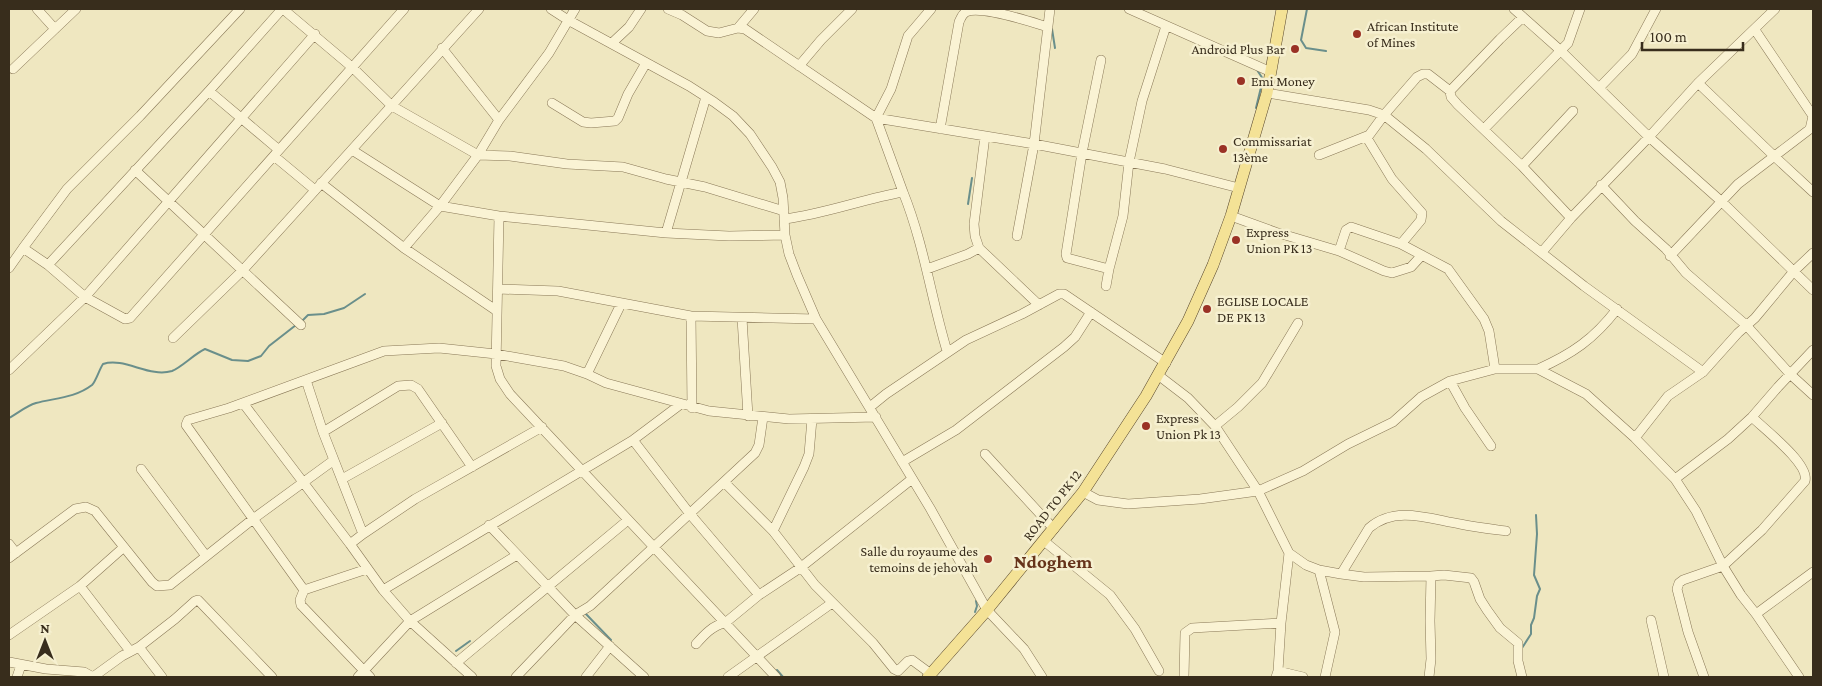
<svg xmlns="http://www.w3.org/2000/svg" width="1822" height="686" viewBox="0 0 1822 686" font-family="'Crimson Pro',serif">
<style>
.lines{fill:none;stroke-linecap:round;stroke-linejoin:round}
.stream{stroke:#6a8f8b;stroke-width:2}
.minor-casing{stroke:#897857;stroke-width:10}
.major-casing{stroke:#56452c;stroke-width:12}
.minor{stroke:#faf3d4;stroke-width:9}
.major{stroke:#f4e296;stroke-width:11}
.poi-dot{fill:#9a3225;stroke:#f6f0d0;stroke-width:2}
.labels{text-anchor:middle;dominant-baseline:central;stroke-width:5;stroke-linejoin:round;paint-order:stroke}
.poi-label{font-size:14px;fill:#382d1c;stroke:#f6f0d0;text-anchor:start}
.street-label{font-size:14px;fill:#382d1c;stroke:#f6f0d0}
.district-label{font-size:19px;font-weight:bold;fill:#66331a;stroke:#f6f0d0}
</style>
<rect width="100%" height="100%" fill="#efe7c0"/>
<g class="lines">
<path class="stream" d="M1307 9 1301 40 1306 48 1326 51
M1052 29 1055 48
M1256 108 1263 79 1257 70
M968 204 972 178
M302 321 308 315 324 314 344 308 365 294
M9 418C18 413 26 406 36 403 55 398 75 398 92 385 96 381 99 370 103 364 125 357 149 378 172 371 182 367 194 354 205 349L232 360 248 361 261 356 269 346 296 325
M975 612 977 606 976 601
M585 613 611 640
M1522 648 1531 634V625L1534 618 1537 596 1540 589 1534 575 1537 534 1536 515
M456 651 470 641
M777 670 783 677"/>
<defs>
<path id="minor" d="M37 9 55 29
M283 9 353 68 392 106 478 155 510 156 567 164 623 167 666 179 705 187 784 211
M551 9 568 20 689 86 714 102 733 116 750 134 772 167 780 182 783 198 785 235 789 254 797 275 816 319 930 508 987 610 1024 649 1042 677
M668 9 682 15 707 31 719 33 738 28 745 29 876 118 1034 144 1165 169 1239 188
M1129 9 1271 72
M1514 9 1560 50 1649 137 1722 202 1813 290
M738 28 754 9
M612 43 629 27 641 9
M442 48 499 120
M1101 60 1082 153 1066 254 1067 258 1109 269 1106 286
M799 66 821 40 852 9
M13 69 76 9
M1698 83 1774 156 1813 192
M1599 88 1632 54 1656 9
M209 91 279 150
M1450 91 1500 39 1523 17
M1267 93 1369 110 1384 115 1426 149 1501 221 1584 286 1703 372
M552 103 583 122 591 123 615 121 618 118 628 94 646 63
M940 129 959 22C961 18 962 14 966 12 981 5 1031 22 1048 27
M1484 129 1568 43 1580 9
M352 150 440 206 499 216 666 233 729 236 785 235
M1319 155 1367 136
M274 156 315 190
M1522 166 1573 111
M135 170 301 325
M321 183 404 248 497 311
M1601 185 1635 221 1666 249 1686 273 1746 325 1790 374 1813 395
M903 192 876 118 891 89 908 36 931 9
M499 216 496 366 500 379 510 394 776 677
M1231 216 1275 232 1339 251 1384 271 1392 273 1411 267 1422 255
M784 219C825 214 863 199 903 192 924 244 931 298 947 351
M666 233 706 97
M1017 236 1034 144 1050 9
M1401 244 1421 220 1422 213 1392 179 1367 138 1384 115 1417 77 1423 74H1428L1450 91 1451 97 1458 105 1522 166 1571 218
M23 248 67 189 140 116 240 9
M404 248 440 206 478 155 499 120 549 53 575 9
M979 248 1039 305
M1339 251 1346 230 1351 227 1401 244 1448 269 1484 319 1489 331 1495 369
M1542 252 1571 218 1649 137 1698 83 1775 9
M1670 256 1738 184 1810 129 1813 116 1755 30
M48 265 209 91 282 9
M9 268 23 248 48 265 85 297 315 34
M927 269 968 254 979 248 975 236 974 224 985 136
M1109 269 1123 216 1129 162 1142 101 1166 26
M498 289 558 291 691 316 816 319
M691 316 692 408
M742 318 748 416
M173 338 243 270 479 9
M1538 369C1572 354 1594 339 1617 309
M9 370 85 297 125 319 130 318 404 9
M587 374 621 304
M1158 375 1188 398 1215 426 1258 491 1289 553 1306 565 1319 570 1341 574 1364 577 1431 576 1430 621 1431 659 1429 677
M306 380 323 432 363 534 350 544 383 590 410 621 472 677
M1450 381 1465 408 1491 446
M243 403 350 544
M870 407 886 394 966 340 1022 314 1059 294H1064L1166 363
M1215 426 1238 407 1262 383 1298 323
M323 432 398 386 411 385 418 389 472 467
M1635 438 1668 396 1703 372 1738 333 1755 318 1794 271 1813 253
M633 440 681 404
M985 454 1054 529
M902 462 956 430 1064 347 1075 337 1091 312
M141 469 206 556
M342 479 442 423
M1675 479 1728 439 1752 417 1778 387 1813 350
M724 482 773 531 815 585 873 643 894 669 898 671 908 661 912 660 931 674
M1083 492 1098 500 1128 504 1200 499 1258 491 1303 471 1348 444 1393 422 1421 397 1450 381 1495 369H1538L1586 394 1635 438 1675 479 1696 511 1723 566 1741 595 1756 614 1799 677
M489 525 575 615 644 677
M773 531 804 467 809 454 812 419
M363 534 415 499 542 427
M1044 541 1110 595 1135 629 1159 671
M9 544 16 553
M9 558 75 509 86 507 95 511 152 582 157 586 170 585 253 519 334 460
M1319 570 1335 632 1325 677
M1341 574 1369 528C1395 505 1430 519 1460 524 1475 527 1491 529 1506 531
M1431 576 1444 575 1471 578 1474 582 1480 599 1487 610 1500 628 1518 643V661L1522 677
M80 586 124 547
M304 590 367 569
M383 590 633 440 690 514 759 595
M1756 614 1813 572
M1651 620 1664 677
M9 635 80 586 130 651
M696 644C704 635 713 625 725 623L759 595 800 568 912 479
M139 647 162 677
M9 662 46 669 84 672 93 677
M456 663 628 520
M1278 671 1303 677
M17 677 21 665
M93 677 122 656 139 647 175 619 195 601 198 600 272 677
M358 677 410 621 517 555
M370 677 301 605 300 600 304 590 186 425 188 420 229 408 384 351 439 348 496 354 564 366 587 374 606 383 709 411 789 419 876 417
M516 677 575 615 590 606 601 596 755 453 759 445 763 417
M586 677 610 646
M728 677 832 603
M1184 677 1185 633 1192 628 1281 623
M1276 677 1278 671 1281 623 1289 553
M1704 677 1688 632 1677 589 1679 583 1683 580 1723 566 1762 530 1805 481C1810 464 1764 429 1752 417"/>
<path id="major" d="M928 677 987 610 1083 492 1146 396 1188 321 1213 265 1231 216 1267 93 1282 9"/>
</defs>
<use href="#minor" class="minor-casing"/>
<use href="#major" class="major-casing"/>
<use href="#minor" class="minor"/>
<use href="#major" class="major"/>
</g>
<g class="poi-dot">
<circle cx="1357" cy="34" r="5"/>
<circle cx="1295" cy="49" r="5"/>
<circle cx="1241" cy="81" r="5"/>
<circle cx="1223" cy="149" r="5"/>
<circle cx="1236" cy="240" r="5"/>
<circle cx="1207" cy="309" r="5"/>
<circle cx="1146" cy="426" r="5"/>
<circle cx="988" cy="559" r="5"/>
</g>
<g class="labels">
<g class="poi-label">
<text x="1367" y="26">African Institute<tspan x="1367" dy="16">of Mines</tspan></text>
<text x="1285" y="49" text-anchor="end">Android Plus Bar</text>
<text x="1251" y="81">Emi Money</text>
<text x="1233" y="141">Commissariat<tspan x="1233" dy="16">13ème</tspan></text>
<text x="1246" y="232">Express<tspan x="1246" dy="16">Union PK 13</tspan></text>
<text x="1217" y="301">EGLISE LOCALE<tspan x="1217" dy="16">DE PK 13</tspan></text>
<text x="1156" y="418">Express<tspan x="1156" dy="16">Union Pk 13</tspan></text>
<text x="978" y="551" text-anchor="end">Salle du royaume des<tspan x="978" dy="16">temoins de jehovah</tspan></text>
</g>
<g class="street-label">
<text transform="translate(1052 505) rotate(-52)">ROAD TO PK 12</text>
</g>
<g class="district-label">
<text x="1053" y="561">Ndoghem</text>
</g>
</g>
<rect width="1822" height="686" fill="none" stroke="#382d1c" stroke-width="20"/>
<g transform="translate(45 641)" stroke="#f6f0d0" stroke-width="4" paint-order="stroke">
<path d="M0-4L9 19L0 12L-9 19Z" fill="#382d1c"/>
<text y="-8" font-size="14" font-weight="bold" text-anchor="middle" fill="#382d1c">N</text>
</g>
<path d="M1642 42v8h101v-8" fill="none" stroke="#382d1c" stroke-width="2.5"/>
<text x="1650" y="42" font-size="15" fill="#382d1c" stroke="#f6f0d0" stroke-width="4" paint-order="stroke">100 m</text>
</svg>
